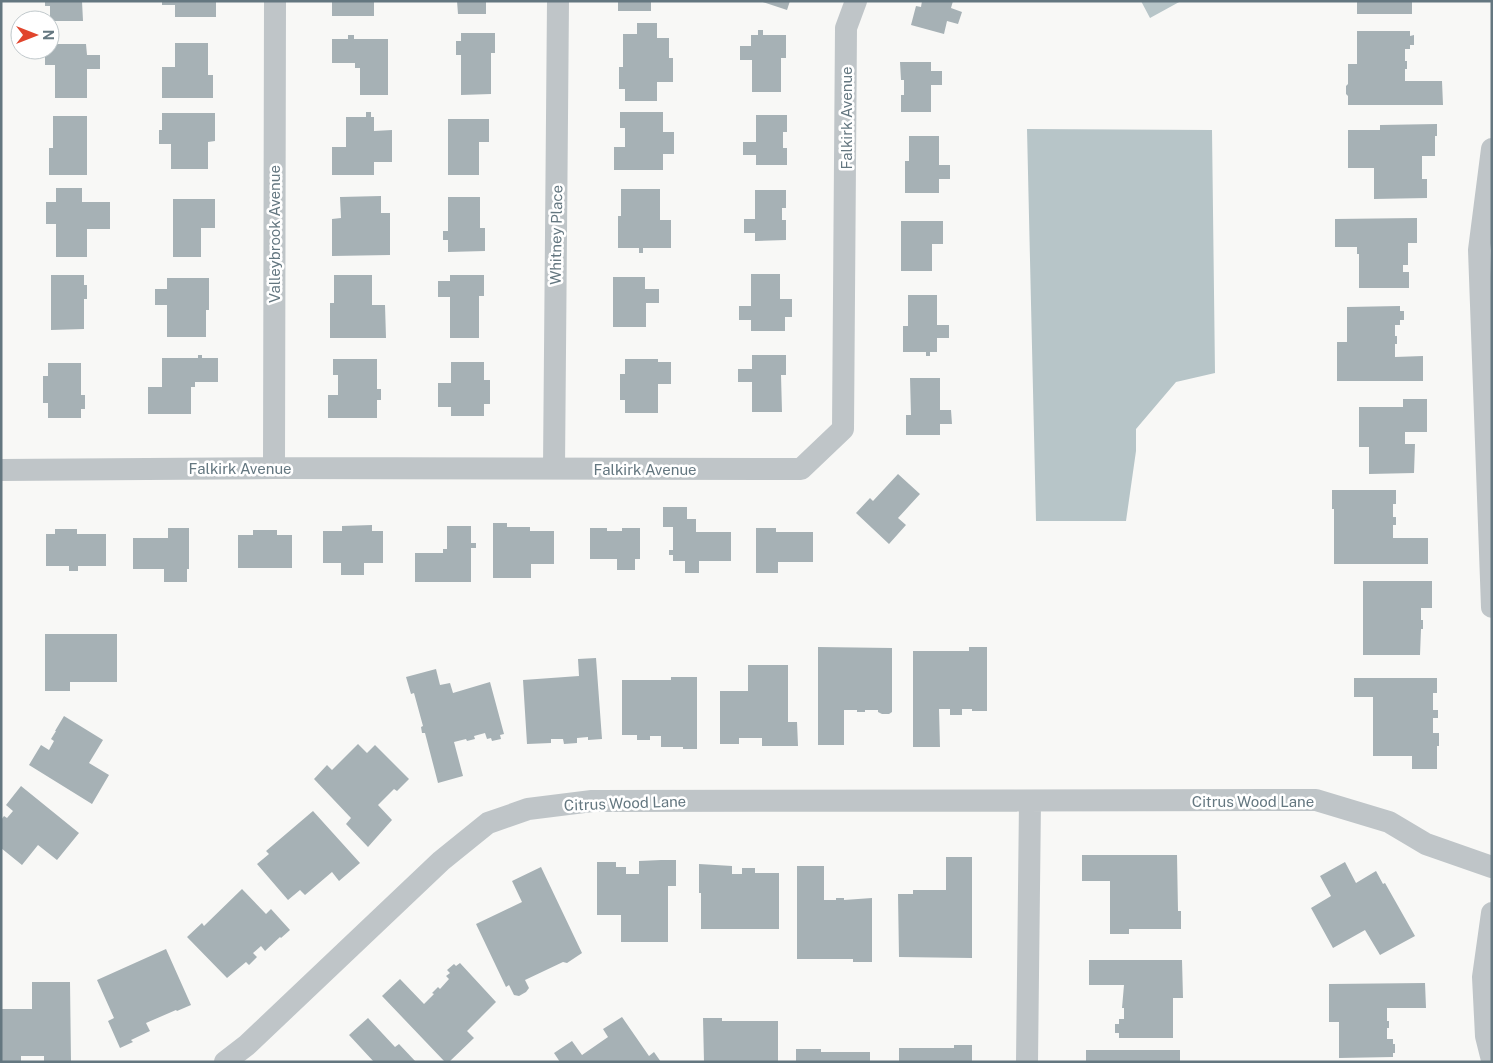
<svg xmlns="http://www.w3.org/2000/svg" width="1493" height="1063" viewBox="0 0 1493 1063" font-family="'Public Sans',sans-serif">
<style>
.water{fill:#b7c5c8}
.building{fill:#a6b1b5}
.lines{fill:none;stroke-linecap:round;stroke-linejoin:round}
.minor{stroke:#bfc5c8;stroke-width:22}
.labels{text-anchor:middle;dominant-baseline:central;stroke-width:5;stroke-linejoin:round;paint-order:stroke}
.street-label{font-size:15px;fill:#647780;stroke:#fff}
</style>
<rect width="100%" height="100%" fill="#f8f8f6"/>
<path class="water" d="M1141 1H1181L1150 18Z
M1027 129 1212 130 1215 373 1176 382 1136 429V451L1126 521H1036Z"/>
<path class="building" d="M45 1H82L83 21H50V6H45Z
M162 1H216V17H175V5H162Z
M332 1H374V16H332Z
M457 1H486V14H458Z
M618 1H651V11H618Z
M760 1H790L787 10Z
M922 1H953L951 8 962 12 958 24 947 21 944 34 911 25 916 6 921 7Z
M1357 1H1412V14H1357Z
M637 23H657V38H669V58H673V82H657V101H625V89H619V67H623V34H637Z
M758 30H763V35H786V58H781V92H752V60H740V46H751V35H758Z
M1357 31H1410V36L1414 35V45H1410V49H1405V61H1407V69H1405V81H1442L1443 105H1348V96L1346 94V86L1348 84V64H1357Z
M461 33H495V53H491V94L461 95V55H456V41H461Z
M348 35H354V39H388V95H360V68H355V63H332V39H348Z
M175 43H208V75H213V98H162V67H175Z
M50 44H86L87 55H100V69H87V98H55V65H45V50H50Z
M900 62H931V71H942V85H931V112H901V95H904V80H901Z
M366 112H371V117H374V131L392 130V162H374V175H332V147H346V117H366Z
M620 112H663V132H674V154H663V170H614V147H625V128H620Z
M162 113H215V141L208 142V169H171V144H159V130H162Z
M756 115H787V132H783V148H787V165H756V155H743V142H756Z
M53 116H87V175H49V148H53Z
M448 119H489V142H479V175H448Z
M1437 124V136H1435V156H1422V179H1427V198L1374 199V168H1348V130H1380V125Z
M909 136H939V165H950V179H939V193H905V161H909Z
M56 188H82V202H110V229H87V257H56V224H46V202H56Z
M621 189H660V220H671V248H643V253H639V248H618V216H621Z
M755 190H786V208H782V220H786V240L755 241V233H744V219H755Z
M381 196V213H390V255L332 256V219L341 218 340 197Z
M448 197H480V228H485V251L448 252V240H443V231H448Z
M173 199H215V228H201V257H173Z
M1417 218V243H1408V265H1403V272H1409V288H1359V254H1357V247H1335V219Z
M901 221H943V244H932V271H901Z
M751 274H780V299H792V317H785V331H751V320H739V306H751Z
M51 275H84V285H87V299H84V329L51 330Z
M334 275H372V305H385L386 338H330V303H334Z
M450 275H484V296H479V338H450V297H438V281H450Z
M613 277H645V289H659V303H646V327H613Z
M167 278H209V310H206V337H167V305H155V289H167Z
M908 295H937V325H949V338H937V352H930V356H926V352H903V326H908Z
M1400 306V311H1404V320H1400V325H1395V336H1397V344H1395V357L1423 356V381H1337V342H1347V307Z
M198 355H202V358H218V382H195V387H191V414H148V387H162V358H198Z
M752 355H786V375H781L782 412H752V382H738V369H752Z
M333 359H377V389H381V400H377V418H328V395H338V375H333Z
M625 359H658V362H671V384H658V413H625V400H620V374H625Z
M451 362H484V380H490V404H484V416H451V407H438V383H451Z
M48 363H81V395H85V409H81V418H48V403H43V376H48Z
M910 378H940V410H951L952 424H940V435H906V415H911Z
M1403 399H1427V432H1405V444H1415L1414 473 1369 474V447H1359V407H1403Z
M898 474 920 494 898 518 906 525 889 544 856 513 870 498 873 501Z
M1332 490H1396V504H1393V517H1396V525H1393V538H1428V564H1334V509H1332Z
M663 507H687V519H696V532H731V561H699V573H685V561H673V555H669V550H673V527H663Z
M493 523H507V527H530V531H554V564H531V578H493Z
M372 525V531H383V563H364V575H341V563H323V531H342V526Z
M447 526H471V543H476V548H471V582H415V553H443V549H447Z
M168 528H189V569H187V582H164V569H133V538H168Z
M590 528H607V531H622V528H640V559H635V570H617V559H590Z
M756 528H776V532H813V562H778V573H756Z
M55 529H77V534H106V566H78V571H69V566H46V534H55Z
M253 530H277V535H292V568H238V535H253Z
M1363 581H1432V608H1421V620H1423V629H1421L1420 655H1363Z
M45 634H117V682H70V691H45Z
M818 647 892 648V712L889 714H882L878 712V710H865V712H857V710H844V745H818Z
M969 647H987V711H972V709H962V715H950V709H939L940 747H913V651H969Z
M596 658 602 739 588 740V737L577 738V743L564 744 563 739H551V743L527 744 523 680 579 676 578 659Z
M748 665H788V722H797L798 746H762V738H739V744H720V691H748Z
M436 669 440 685 450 683 453 693 490 682 504 734 500 735 501 739 492 741 491 738 487 739 485 733 474 736 475 739 467 741 466 739 454 742 463 776 438 783 425 733H422L421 727 423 726 414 693 411 694 406 677Z
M671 677H697V749H683V747H661V736H650V740H637V735H622V680H671Z
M1354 678H1437V693H1433V710H1438V718H1433V733H1439V746H1437V769H1412V756H1373V697H1354Z
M64 716 103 740 89 763 109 775 92 804 29 765 41 745 49 750 54 741 51 739 56 731H55Z
M358 744 367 753 375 745 409 779 397 791 394 789 378 805 392 820 368 847 346 824 351 818 314 779 327 765 332 770Z
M21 786 79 833 57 860 38 845 22 865 1 848V820L4 816 7 818 13 811 6 805Z
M313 811 360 863 339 881 332 872 305 895 300 890 288 900 257 864 269 854 266 851Z
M1082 855H1177L1178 911H1181V929H1129V934H1110V881H1082Z
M946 857H972V958L899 957 898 894H913V890H946Z
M661 860H676V886H668V942H621V915H597V862H616V867H626V874H639V861Z
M1345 862 1356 883 1376 871 1383 884 1385 883 1415 936 1380 955 1365 930 1333 948 1311 908 1331 896 1320 876Z
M699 864 732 866V874H742V868H755V873H779V929H701V893H699Z
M797 866H824V900H836V898H844V900L872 898V962H853V959H797Z
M541 867 582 953 567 963 563 962 525 980 529 988 526 992 519 996 514 995 509 985 506 987 476 924 522 902 512 881Z
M242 889 266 914 271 909 290 930 281 938 280 937 265 951 261 946 253 953 257 957 249 965 246 962 227 978 187 937 202 923 204 926Z
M166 949 191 1005 177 1011 176 1010 146 1023 150 1031 131 1040 133 1042 120 1048 108 1021 114 1018 97 980Z
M1089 960H1182L1183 998H1173V1038H1119V1033H1115V1024H1119V1019H1124V1008H1122L1124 985H1089Z
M460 963 496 1002 467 1031 474 1038 449 1062H445L382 996 400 979 424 1004 434 994 432 993 438 987 440 989 449 979 446 976 450 973 447 970 454 964 456 966Z
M32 982H70L71 1062H44V1056H21V1061H2V1009H32Z
M1425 983 1426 1008H1387V1021H1389V1028H1387V1039H1393V1044H1395V1053H1393V1057L1339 1058V1022H1329V984Z
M622 1017 649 1056 654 1052 661 1062H560L554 1053 572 1041 582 1055 608 1037 603 1029Z
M368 1018 395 1047 399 1044 416 1062H374L349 1035Z
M703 1018H722V1021H778V1062H704Z
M954 1045H972V1062H899V1048H954Z
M796 1049H821V1052H870V1062H796Z
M1086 1050H1180V1062H1086Z"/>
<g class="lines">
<path class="minor" d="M1492 149 1479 250 1492 607
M274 468 275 1
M554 468 558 1
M1 470 274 468 801 469 843 429 846 28 856 1
M1492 913 1483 977 1486 1036 1492 1060
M225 1062 247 1045 441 861 488 823 528 809 592 801 1316 800 1389 822 1426 844 1492 867
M1027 1062 1030 801"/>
</g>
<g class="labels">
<g class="street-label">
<text transform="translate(846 118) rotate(-90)">Falkirk Avenue</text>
<text transform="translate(274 234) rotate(-90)">Valleybrook Avenue</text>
<text transform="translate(556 235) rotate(-89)">Whitney Place</text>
<text x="240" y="468">Falkirk Avenue</text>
<text x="645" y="469">Falkirk Avenue</text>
<text x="1253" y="801">Citrus Wood Lane</text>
<text transform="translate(625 803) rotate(-2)">Citrus Wood Lane</text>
</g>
</g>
<rect width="1493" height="1063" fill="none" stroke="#647780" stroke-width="5"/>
<g transform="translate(35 35) rotate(90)"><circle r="24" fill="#ffffff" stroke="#c1c9cc"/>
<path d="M0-4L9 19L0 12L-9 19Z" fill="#e1452d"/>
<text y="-8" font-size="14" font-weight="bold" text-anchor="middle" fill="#647780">N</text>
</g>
</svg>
